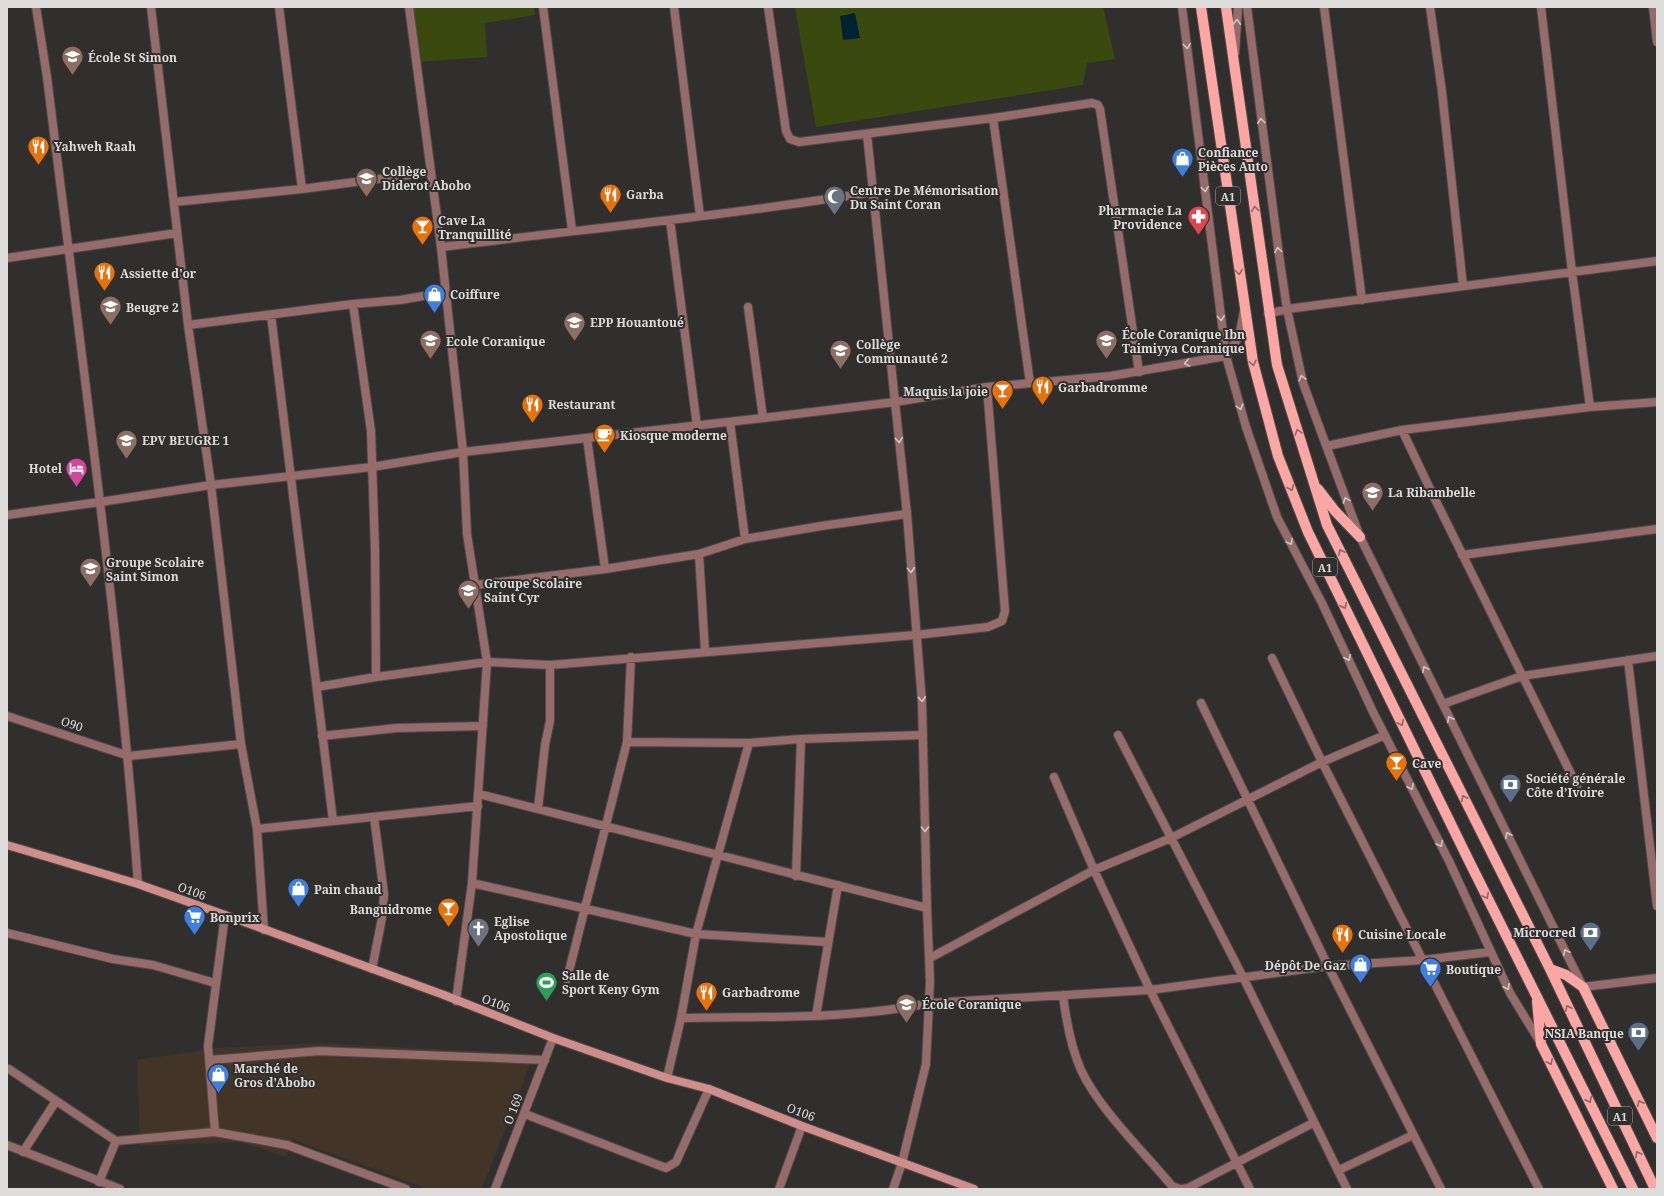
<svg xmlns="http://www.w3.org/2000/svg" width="1664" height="1196" viewBox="0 0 1664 1196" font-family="'Noto Serif',serif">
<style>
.commercial{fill:#433428}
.green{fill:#3a4a0e}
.water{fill:#002231}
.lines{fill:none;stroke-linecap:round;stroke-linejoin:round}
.pedestrian-casing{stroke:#4d4b4a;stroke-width:10}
.minor-casing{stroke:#4d4b4a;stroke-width:10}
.tertiary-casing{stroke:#4d4b4a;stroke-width:10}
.secondary-casing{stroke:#4d4b4a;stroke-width:10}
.primary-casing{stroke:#4d4b4a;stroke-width:12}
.pedestrian{stroke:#966c6a;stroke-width:8}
.minor{stroke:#966c6a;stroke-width:8}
.tertiary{stroke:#966c6a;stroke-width:8}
.secondary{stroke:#d08e8b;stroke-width:8}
.primary{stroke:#fda7a4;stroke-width:10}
.oneway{stroke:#d0c6c4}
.oneway2{stroke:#8d6563}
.labels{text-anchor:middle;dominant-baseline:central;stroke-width:4;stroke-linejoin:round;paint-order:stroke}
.shield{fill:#312f2e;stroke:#aaa8a7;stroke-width:1}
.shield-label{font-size:11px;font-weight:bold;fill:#dedcdb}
.poi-label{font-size:12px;font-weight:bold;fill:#dedcdb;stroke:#312f2e;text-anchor:start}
.street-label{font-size:12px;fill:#dedcdb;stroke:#312f2e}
</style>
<rect width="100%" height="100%" fill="#312f2e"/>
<path class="commercial" d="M319 1043 534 1054 482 1189H428L292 1139 286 1157 240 1142 140 1146 137 1060 218 1048Z"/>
<path class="green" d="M409 7H534L535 15 485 23 487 57 417 62Z
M795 7H1103L1115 59 1087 63 1083 85 816 127Z"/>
<path class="water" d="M855 13 860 38 843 40 840 16Z"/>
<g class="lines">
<defs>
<path id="pedestrian" d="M210 1060 319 1051 545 1060
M9 1069 116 1141 215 1132 287 1145
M215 1132 208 1046 225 915
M23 1152 56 1101
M99 1182 116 1141"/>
<path id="minor" d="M151 7 188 325 211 485 241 744 257 829 264 930
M279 7 302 189
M409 7 441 247 463 452 467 534 487 662 472 883 456 1001
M543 7 572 230
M674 7 700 216
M768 7 786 131 790 139 799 142 993 118
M1182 7 1226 356 1246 427 1277 517 1322 603 1373 712 1449 861 1510 993 1540 1042
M1247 7 1279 255 1287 309 1303 383 1360 537 1583 987 1657 978
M1324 7 1362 300
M1430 7 1442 92 1463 286
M1541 7 1572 272 1590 407
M1653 7 1657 42
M867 134 895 402
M174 202 302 189 431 172
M670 220 697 426
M441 247C585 229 730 215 873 192
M7 258 177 233
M353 304 371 431 375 550 376 677
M748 307 763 418
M1268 314 1287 309 1657 261
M271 315 333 821
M188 325 353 304 400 300 446 292
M1030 383 993 118 1092 103 1098 105 1100 109 1139 372
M730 422 745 539
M1402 430 1431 491 1577 786
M587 438 605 569
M1327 446 1402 430 1590 407 1657 402
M7 515 100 502
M699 554 705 651
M1462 555 1657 529
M476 585 605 569 699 554 745 539 821 526 907 514
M1272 658 1322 762 1539 1189
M1628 660 1657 906
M317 687 376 677 487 662 550 665 916 635 988 627 1002 621 1005 611 987 387
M1201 703 1328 966 1441 1189
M1443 704 1522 676 1657 656
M7 716 129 756 241 744
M1118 735 1243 977 1347 1189
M322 736 397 728 483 726
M627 742 749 743 801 739 923 735
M1054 777 1094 870 1150 990 1250 1189
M479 794 927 908
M538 809 545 745 550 721V665
M257 829 478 806
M796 876 801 739
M472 883 696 934 828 942
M7 933 113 959 153 965 215 983
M930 958 1094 870 1171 838 1322 762 1385 735
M372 969 382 918 384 894 374 817
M567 979 627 742 631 657
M1063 995C1066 1020 1071 1047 1081 1070 1099 1109 1144 1152 1172 1186L1180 1189
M816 1016 838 885
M681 1018C764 1016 848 1020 930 1003L1150 990 1328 966 1423 960 1490 952
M667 1078 681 1018 696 934 749 743
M525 1114 666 1168 676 1162 709 1089
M7 1145 120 1189
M287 1145 406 1189
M1339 1170 1413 1135
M779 1189 802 1126
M1182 1189 1188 1188 1313 1123"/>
<path id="tertiary" d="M36 7 47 77C80 346 118 614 138 884
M1235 53 1238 7
M100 502 211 485 372 467 463 452 763 418 895 402 987 387 1111 376 1226 356 1239 337 1244 311
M495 1189 553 1038
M893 1189 902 1163 926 1064 930 981 927 908 922 702 907 514 895 402"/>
<path id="secondary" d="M7 845 138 884 225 915 444 995 553 1038 667 1078 709 1089 802 1126 974 1189"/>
<path id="primary" d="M1201 7 1253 362 1278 456 1308 532 1469 861 1633 1189
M1226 7 1277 365 1327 525 1550 969 1655 1189
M1318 489 1335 511 1360 537
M1550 969 1566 975 1583 987 1657 1138
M1537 1001 1541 1044 1613 1189"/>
</defs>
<use href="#pedestrian" class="pedestrian-casing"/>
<use href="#minor" class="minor-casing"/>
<use href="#tertiary" class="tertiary-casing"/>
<use href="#secondary" class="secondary-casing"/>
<use href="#primary" class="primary-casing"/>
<use href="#pedestrian" class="pedestrian"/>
<use href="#minor" class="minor"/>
<use href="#tertiary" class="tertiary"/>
<use href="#secondary" class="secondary"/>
<use href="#primary" class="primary"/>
</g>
<defs><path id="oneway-chevron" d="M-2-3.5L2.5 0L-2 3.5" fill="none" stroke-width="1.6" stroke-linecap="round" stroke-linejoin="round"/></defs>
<g class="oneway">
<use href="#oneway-chevron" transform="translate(1237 22) rotate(-87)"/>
<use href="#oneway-chevron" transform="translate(1187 46) rotate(83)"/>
<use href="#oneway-chevron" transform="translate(1261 121) rotate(-97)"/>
<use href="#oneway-chevron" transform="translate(1205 189) rotate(83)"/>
<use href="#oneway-chevron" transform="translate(1278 250) rotate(-98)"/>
<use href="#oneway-chevron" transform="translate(1221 318) rotate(83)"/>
<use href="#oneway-chevron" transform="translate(1187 363) rotate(170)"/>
<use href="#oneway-chevron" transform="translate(1302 378) rotate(-103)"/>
<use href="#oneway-chevron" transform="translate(1240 407) rotate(74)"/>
<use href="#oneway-chevron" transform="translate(899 440) rotate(84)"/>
<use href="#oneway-chevron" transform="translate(1346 500) rotate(-110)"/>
<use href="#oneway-chevron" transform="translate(1290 542) rotate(62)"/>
<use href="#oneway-chevron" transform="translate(911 570) rotate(86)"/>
<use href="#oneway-chevron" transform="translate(1348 658) rotate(65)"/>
<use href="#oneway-chevron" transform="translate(1425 669) rotate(-117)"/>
<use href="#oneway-chevron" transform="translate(922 699) rotate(86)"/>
<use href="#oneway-chevron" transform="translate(1450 719) rotate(-117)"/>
<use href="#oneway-chevron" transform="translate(1411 787) rotate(63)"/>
<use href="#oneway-chevron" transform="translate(925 829) rotate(89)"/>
<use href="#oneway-chevron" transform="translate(1508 835) rotate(-116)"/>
<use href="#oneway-chevron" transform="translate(1440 844) rotate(63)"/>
<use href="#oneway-chevron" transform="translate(1566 952) rotate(-116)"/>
<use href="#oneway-chevron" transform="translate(1507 987) rotate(64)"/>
</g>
<g class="oneway2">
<use href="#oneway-chevron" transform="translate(1255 209) rotate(-97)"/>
<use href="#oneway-chevron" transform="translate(1239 272) rotate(82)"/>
<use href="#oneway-chevron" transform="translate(1253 363) rotate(77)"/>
<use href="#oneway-chevron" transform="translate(1298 432) rotate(-107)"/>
<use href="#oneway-chevron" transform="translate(1291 488) rotate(68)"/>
<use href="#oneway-chevron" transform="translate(1341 552) rotate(-116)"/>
<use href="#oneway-chevron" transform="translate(1344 606) rotate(64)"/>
<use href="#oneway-chevron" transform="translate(1401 723) rotate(64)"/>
<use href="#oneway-chevron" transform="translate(1464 798) rotate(-117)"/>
<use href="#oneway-chevron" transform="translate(1486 896) rotate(63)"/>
<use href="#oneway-chevron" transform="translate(1568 1008) rotate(-115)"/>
<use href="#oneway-chevron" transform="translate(1550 1062) rotate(64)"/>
<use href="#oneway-chevron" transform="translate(1589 1100) rotate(63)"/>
<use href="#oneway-chevron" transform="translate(1640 1103) rotate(-116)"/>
<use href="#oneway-chevron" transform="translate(1638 1154) rotate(-116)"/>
</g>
<defs>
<symbol id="school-pin" viewBox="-11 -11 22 30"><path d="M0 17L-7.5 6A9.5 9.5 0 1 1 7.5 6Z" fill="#8d6e63" stroke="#312f2e"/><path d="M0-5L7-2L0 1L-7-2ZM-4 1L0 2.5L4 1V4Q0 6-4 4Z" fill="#fff"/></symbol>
<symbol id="restaurant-pin" viewBox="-11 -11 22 30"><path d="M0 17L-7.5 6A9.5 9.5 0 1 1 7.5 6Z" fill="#e8710a" stroke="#312f2e"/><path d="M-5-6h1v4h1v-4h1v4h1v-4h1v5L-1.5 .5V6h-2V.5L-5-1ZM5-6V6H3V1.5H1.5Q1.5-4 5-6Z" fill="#fff"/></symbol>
<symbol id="shop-pin" viewBox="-11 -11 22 30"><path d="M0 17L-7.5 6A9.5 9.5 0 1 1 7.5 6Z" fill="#3f7fe0" stroke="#312f2e"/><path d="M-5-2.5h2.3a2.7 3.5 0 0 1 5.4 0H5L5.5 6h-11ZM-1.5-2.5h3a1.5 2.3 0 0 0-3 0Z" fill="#fff"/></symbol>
<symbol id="mosque-pin" viewBox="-11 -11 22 30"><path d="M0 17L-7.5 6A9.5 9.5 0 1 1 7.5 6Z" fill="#6b7280" stroke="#312f2e"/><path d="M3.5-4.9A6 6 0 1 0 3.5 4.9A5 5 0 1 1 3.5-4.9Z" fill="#fff"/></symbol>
<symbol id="pharmacy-pin" viewBox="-11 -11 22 30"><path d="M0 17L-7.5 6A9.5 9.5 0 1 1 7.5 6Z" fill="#e0444e" stroke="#312f2e"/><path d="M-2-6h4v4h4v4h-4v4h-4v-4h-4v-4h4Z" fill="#fff"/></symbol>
<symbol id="bar-pin" viewBox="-11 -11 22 30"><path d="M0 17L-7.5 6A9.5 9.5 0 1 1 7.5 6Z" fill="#e8710a" stroke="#312f2e"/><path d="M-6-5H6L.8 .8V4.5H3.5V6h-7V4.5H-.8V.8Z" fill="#fff"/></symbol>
<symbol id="cafe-pin" viewBox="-11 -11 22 30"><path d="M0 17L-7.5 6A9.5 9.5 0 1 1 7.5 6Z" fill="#e8710a" stroke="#312f2e"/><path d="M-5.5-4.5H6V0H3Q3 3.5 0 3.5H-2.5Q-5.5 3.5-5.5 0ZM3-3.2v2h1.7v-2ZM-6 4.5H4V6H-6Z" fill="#fff"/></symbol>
<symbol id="hotel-pin" viewBox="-11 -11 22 30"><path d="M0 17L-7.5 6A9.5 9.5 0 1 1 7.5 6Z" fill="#d1479c" stroke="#312f2e"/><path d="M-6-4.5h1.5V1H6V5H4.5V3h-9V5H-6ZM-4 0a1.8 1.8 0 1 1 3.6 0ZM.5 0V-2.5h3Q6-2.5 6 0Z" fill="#fff"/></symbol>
<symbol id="bank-pin" viewBox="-11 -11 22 30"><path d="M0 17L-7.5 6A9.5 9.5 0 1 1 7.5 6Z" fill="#5c6f8a" stroke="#312f2e"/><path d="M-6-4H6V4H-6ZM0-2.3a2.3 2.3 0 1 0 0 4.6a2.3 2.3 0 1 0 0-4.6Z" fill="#fff"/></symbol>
<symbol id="supermarket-pin" viewBox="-11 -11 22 30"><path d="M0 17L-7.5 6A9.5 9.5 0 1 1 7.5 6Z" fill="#3f7fe0" stroke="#312f2e"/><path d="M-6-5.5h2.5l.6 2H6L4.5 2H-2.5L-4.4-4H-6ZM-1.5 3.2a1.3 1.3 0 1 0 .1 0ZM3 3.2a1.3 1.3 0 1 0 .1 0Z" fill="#fff"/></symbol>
<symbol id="church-pin" viewBox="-11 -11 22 30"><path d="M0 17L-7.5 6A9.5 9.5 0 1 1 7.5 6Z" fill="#6b7280" stroke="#312f2e"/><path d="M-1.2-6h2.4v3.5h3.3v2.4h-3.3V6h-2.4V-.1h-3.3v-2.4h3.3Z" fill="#fff"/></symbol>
<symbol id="stadium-pin" viewBox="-11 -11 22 30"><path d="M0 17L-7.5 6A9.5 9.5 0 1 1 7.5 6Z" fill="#2e9e5b" stroke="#312f2e"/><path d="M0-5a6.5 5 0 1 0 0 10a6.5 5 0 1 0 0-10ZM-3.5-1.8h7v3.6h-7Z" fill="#fff"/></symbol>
</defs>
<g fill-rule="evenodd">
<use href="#school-pin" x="60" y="44" width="25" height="34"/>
<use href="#restaurant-pin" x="26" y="134" width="25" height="34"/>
<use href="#shop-pin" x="1170" y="146" width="25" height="34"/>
<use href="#school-pin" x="354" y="166" width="25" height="34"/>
<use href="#restaurant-pin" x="598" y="182" width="25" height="34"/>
<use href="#mosque-pin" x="822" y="184" width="25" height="34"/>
<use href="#pharmacy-pin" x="1186" y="204" width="25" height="34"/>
<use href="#bar-pin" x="410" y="214" width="25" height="34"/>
<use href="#restaurant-pin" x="92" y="260" width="25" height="34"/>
<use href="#shop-pin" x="422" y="282" width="25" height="34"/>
<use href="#school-pin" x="98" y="294" width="25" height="34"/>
<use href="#school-pin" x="562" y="310" width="25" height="34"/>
<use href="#school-pin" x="418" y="328" width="25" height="34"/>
<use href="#school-pin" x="1094" y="328" width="25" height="34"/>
<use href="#school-pin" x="828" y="338" width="25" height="34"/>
<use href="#restaurant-pin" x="1030" y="374" width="25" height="34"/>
<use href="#bar-pin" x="990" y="378" width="25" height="34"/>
<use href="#restaurant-pin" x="520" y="392" width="25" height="34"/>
<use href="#cafe-pin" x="592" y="422" width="25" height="34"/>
<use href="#school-pin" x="114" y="428" width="25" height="34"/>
<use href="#hotel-pin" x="64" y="456" width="25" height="34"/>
<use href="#school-pin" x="1360" y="480" width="25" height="34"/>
<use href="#school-pin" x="78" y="556" width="25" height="34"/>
<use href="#school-pin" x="456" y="578" width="25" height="34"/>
<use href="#bar-pin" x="1384" y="750" width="25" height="34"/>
<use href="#bank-pin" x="1498" y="772" width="25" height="34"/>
<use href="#shop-pin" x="286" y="876" width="25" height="34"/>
<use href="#bar-pin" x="436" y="896" width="25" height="34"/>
<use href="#supermarket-pin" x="182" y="904" width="25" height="34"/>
<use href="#church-pin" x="466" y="916" width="25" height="34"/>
<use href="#bank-pin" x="1578" y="920" width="25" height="34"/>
<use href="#restaurant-pin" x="1330" y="922" width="25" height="34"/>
<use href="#shop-pin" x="1348" y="952" width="25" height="34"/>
<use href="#supermarket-pin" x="1418" y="956" width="25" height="34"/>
<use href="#stadium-pin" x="534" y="970" width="25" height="34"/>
<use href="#restaurant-pin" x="694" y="980" width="25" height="34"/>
<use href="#school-pin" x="894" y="992" width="25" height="34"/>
<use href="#bank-pin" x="1626" y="1020" width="25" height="34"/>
<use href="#shop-pin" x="206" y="1062" width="25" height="34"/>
</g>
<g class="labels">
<g class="shield">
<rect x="1216" y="187" width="24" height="18" rx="3"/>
<rect x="1313" y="558" width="24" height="18" rx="3"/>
<rect x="1608" y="1107" width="24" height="18" rx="3"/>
</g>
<g class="shield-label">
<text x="1228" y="196">A1</text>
<text x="1325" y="567">A1</text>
<text x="1620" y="1116">A1</text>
</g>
<g class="poi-label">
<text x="88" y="57">École St Simon</text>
<text x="54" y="146">Yahweh Raah</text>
<text x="1198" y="152">Confiance<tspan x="1198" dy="14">Pièces Auto</tspan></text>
<text x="382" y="171">Collège<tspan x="382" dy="14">Diderot Abobo</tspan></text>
<text x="850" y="190">Centre De Mémorisation<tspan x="850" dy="14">Du Saint Coran</tspan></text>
<text x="626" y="194">Garba</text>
<text x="1182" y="210" text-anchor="end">Pharmacie La<tspan x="1182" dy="14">Providence</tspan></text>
<text x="438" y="220">Cave La<tspan x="438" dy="14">Tranquillité</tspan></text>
<text x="120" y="273">Assiette d'or</text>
<text x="450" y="294">Coiffure</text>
<text x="126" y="307">Beugre 2</text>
<text x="590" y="322">EPP Houantoué</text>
<text x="1122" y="334">École Coranique Ibn<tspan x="1122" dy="14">Taimiyya Coranique</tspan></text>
<text x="446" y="341">Ecole Coranique</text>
<text x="856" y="344">Collège<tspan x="856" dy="14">Communauté 2</tspan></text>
<text x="1058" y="387">Garbadromme</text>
<text x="988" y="391" text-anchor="end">Maquis la joie</text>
<text x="548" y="404">Restaurant</text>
<text x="620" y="435">Kiosque moderne</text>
<text x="142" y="440">EPV BEUGRE 1</text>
<text x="62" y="468" text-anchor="end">Hotel</text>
<text x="1388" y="492">La Ribambelle</text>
<text x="106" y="562">Groupe Scolaire<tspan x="106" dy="14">Saint Simon</tspan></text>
<text x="484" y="583">Groupe Scolaire<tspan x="484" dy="14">Saint Cyr</tspan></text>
<text x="1412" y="763">Cave</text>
<text x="1526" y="778">Société générale<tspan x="1526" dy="14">Côte d’Ivoire</tspan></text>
<text x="314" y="889">Pain chaud</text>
<text x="432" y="909" text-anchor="end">Banguidrome</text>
<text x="210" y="917">Bonprix</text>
<text x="494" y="921">Eglise<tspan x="494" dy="14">Apostolique</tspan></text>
<text x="1576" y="932" text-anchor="end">Microcred</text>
<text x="1358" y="934">Cuisine Locale</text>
<text x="1346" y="965" text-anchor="end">Dépôt De Gaz</text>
<text x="1446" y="969">Boutique</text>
<text x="562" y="975">Salle de<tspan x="562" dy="14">Sport Keny Gym</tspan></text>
<text x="722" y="992">Garbadrome</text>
<text x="922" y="1004">École Coranique</text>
<text x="1624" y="1033" text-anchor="end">NSIA Banque</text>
<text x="234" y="1068">Marché de<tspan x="234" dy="14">Gros d'Abobo</tspan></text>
</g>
<g class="street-label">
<text transform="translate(72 724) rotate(18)">O90</text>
<text transform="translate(192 891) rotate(20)">O106</text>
<text transform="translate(496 1003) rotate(21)">O106</text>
<text transform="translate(513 1109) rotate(-69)">O 169</text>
<text transform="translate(801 1112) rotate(21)">O106</text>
</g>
</g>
<rect width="1664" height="1196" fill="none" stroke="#dedcdb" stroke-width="16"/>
</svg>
